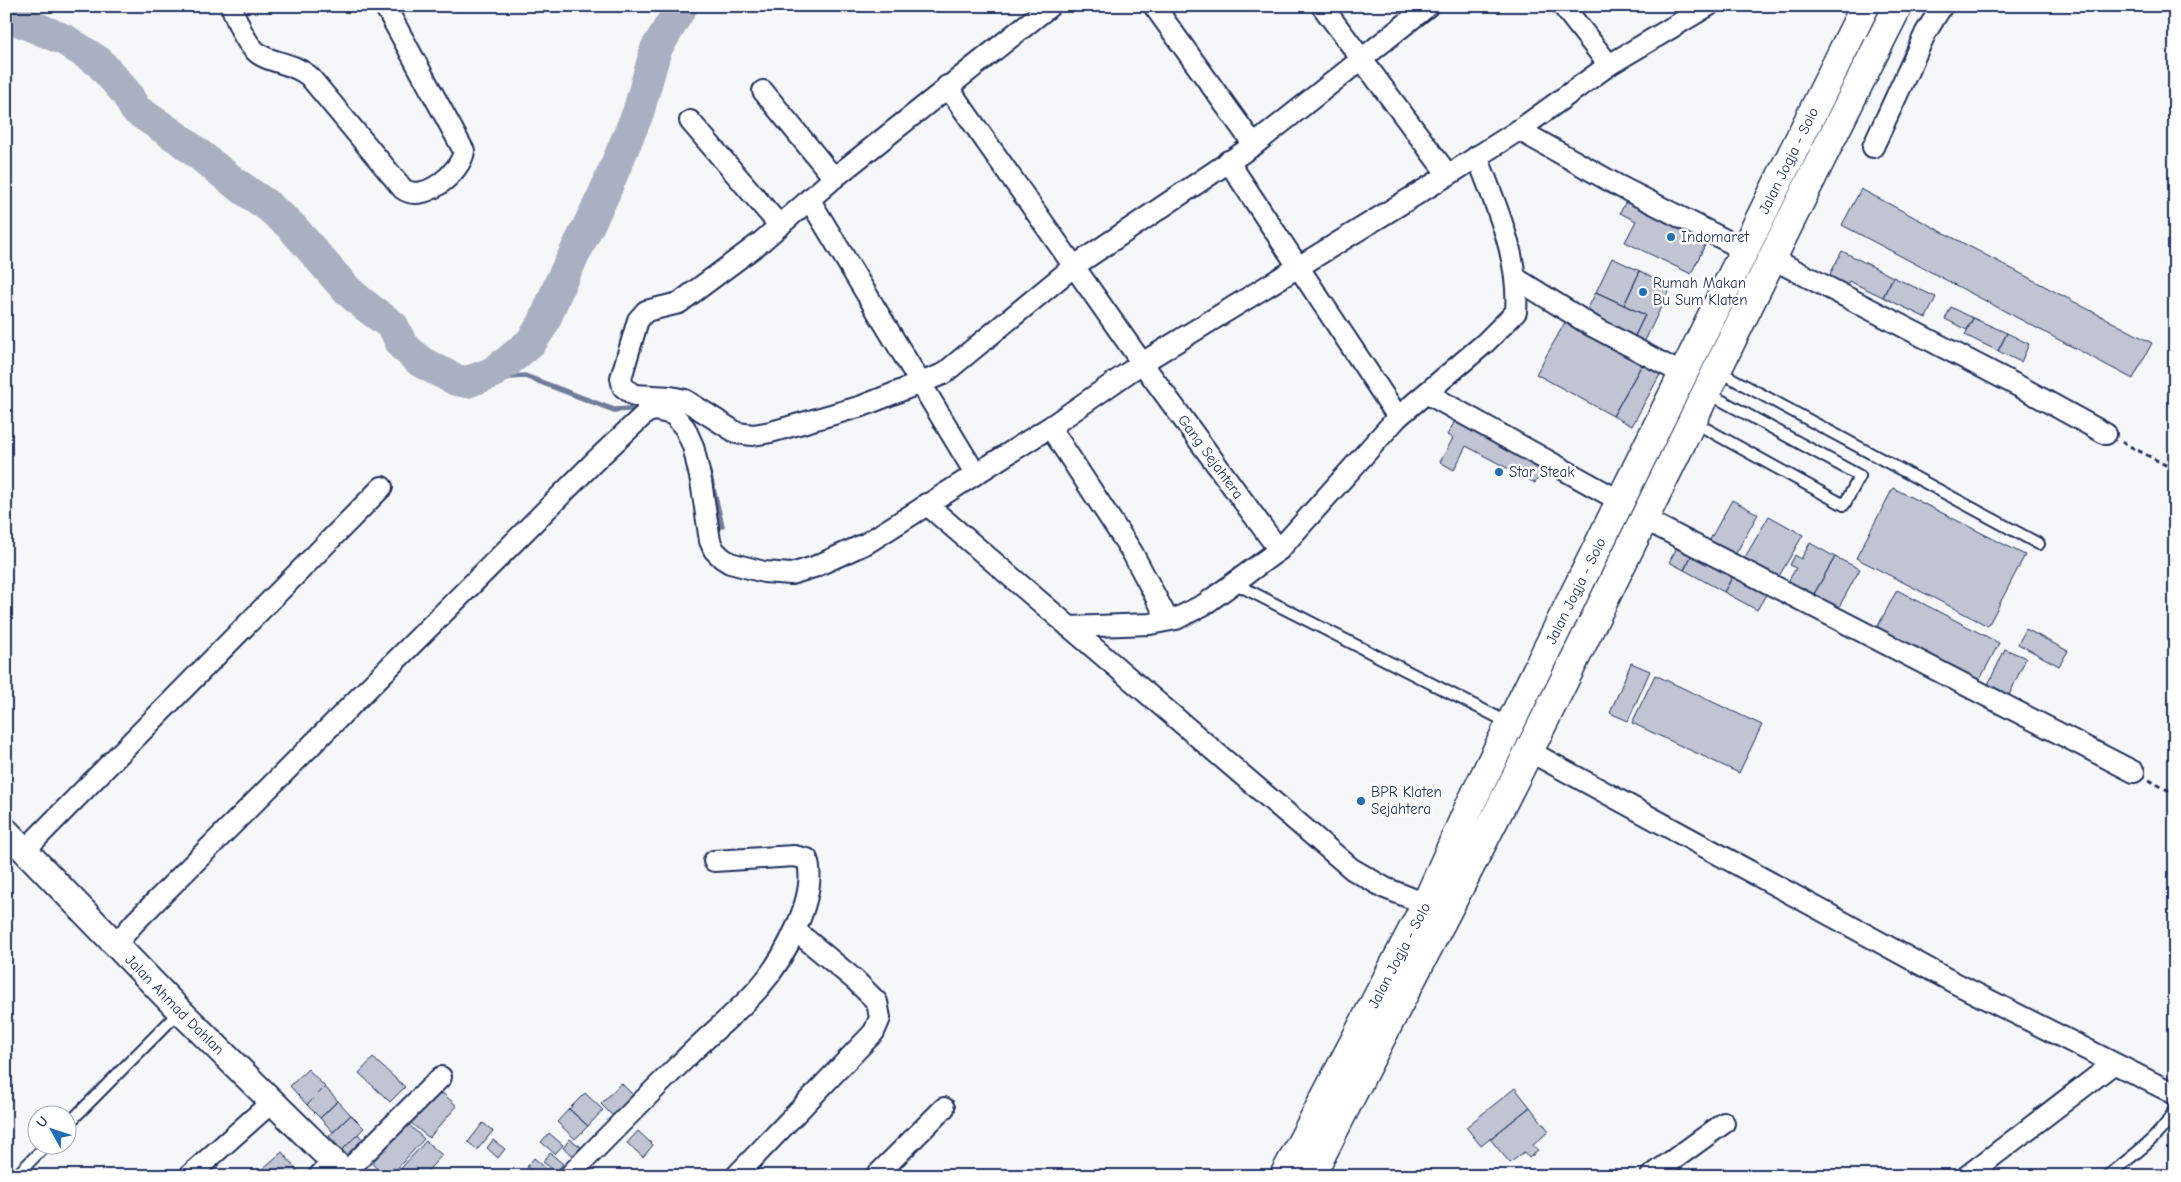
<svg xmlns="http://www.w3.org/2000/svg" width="2181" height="1182" viewBox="0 0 2181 1182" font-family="'Comic Neue',sans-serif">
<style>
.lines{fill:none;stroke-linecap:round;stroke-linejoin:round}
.stream{stroke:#707c99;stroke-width:5.5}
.river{stroke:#a9b0c1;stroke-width:32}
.building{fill:#c0c4d3;stroke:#1b2f5e}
.service-casing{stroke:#1b2f5e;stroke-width:14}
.minor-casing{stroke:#1b2f5e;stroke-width:24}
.tertiary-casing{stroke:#1b2f5e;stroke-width:29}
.trunk-casing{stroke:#1b2f5e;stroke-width:31}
.path{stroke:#1b2f5e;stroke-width:3;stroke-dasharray:5 4;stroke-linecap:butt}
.service{stroke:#fff;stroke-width:10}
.minor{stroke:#fff;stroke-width:20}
.tertiary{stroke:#fff;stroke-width:25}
.trunk{stroke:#fff;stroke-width:28}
.poi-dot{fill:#1f6fb2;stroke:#fff;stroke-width:2}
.labels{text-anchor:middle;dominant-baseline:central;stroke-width:5;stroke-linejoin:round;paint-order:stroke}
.street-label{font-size:15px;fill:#1b2f5e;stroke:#fff}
.poi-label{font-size:15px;fill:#1b2f5e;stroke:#fff;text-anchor:start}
</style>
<rect width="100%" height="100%" fill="#f6f7f9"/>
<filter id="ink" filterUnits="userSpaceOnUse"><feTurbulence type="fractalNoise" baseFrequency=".02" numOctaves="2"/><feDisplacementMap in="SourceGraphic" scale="10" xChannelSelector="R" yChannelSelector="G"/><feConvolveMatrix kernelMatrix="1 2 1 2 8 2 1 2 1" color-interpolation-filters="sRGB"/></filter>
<g filter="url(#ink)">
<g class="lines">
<path class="stream" d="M479 379 525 376 614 410 643 408
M709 472 722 526"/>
<path class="river" d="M6 15 65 40 99 62 127 94 135 109 178 138 235 183 268 206 292 227 346 289 363 304 393 326 402 345 421 362 456 380 467 382 492 373 507 362 531 342 543 324 561 281 603 196 638 113 656 49 682 6"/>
</g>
<path class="building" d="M1861 189 2152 343 2133 379 1842 225Z
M1627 199 1708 239 1691 274 1625 242 1636 221 1620 213Z
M1842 251 1893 277 1883 297 1849 281 1845 289 1827 280Z
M1612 258 1640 271 1624 305 1596 292Z
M1640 271 1671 286 1642 347 1632 342 1645 315 1624 305Z
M1893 277 1936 297 1926 318 1883 297Z
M1596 292 1645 315 1632 342 1583 318Z
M1951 307 1973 318 1967 330 1945 319Z
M1568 317 1645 359 1613 416 1536 374Z
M1973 318 2007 333 1998 351 1965 335Z
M2007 333 2029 344 2021 362 1998 351Z
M1645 359 1663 369 1632 426 1613 416Z
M1455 421 1544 468 1535 483 1466 446 1454 470 1440 462 1453 438 1447 435Z
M1893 488 2025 555 1988 626 1856 558Z
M1732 500 1758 514 1733 559 1707 545Z
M1769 516 1803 535 1775 583 1741 564Z
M1810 543 1835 557 1810 601 1785 587 1796 568 1790 565 1795 555 1801 559Z
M1679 544 1693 553 1684 570 1669 562Z
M1693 553 1734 574 1724 592 1684 570Z
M1835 557 1860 569 1835 614 1810 601Z
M1734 574 1767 593 1757 610 1724 592Z
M1897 590 1999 643 1975 689 1873 635Z
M2026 629 2068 651 2059 666 2018 644Z
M2005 649 2026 658 2006 702 1984 693Z
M1631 663 1650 671 1628 721 1610 713Z
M1655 675 1762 725 1739 773 1632 723Z
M373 1058 405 1087 390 1102 359 1073Z
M308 1069 325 1087 307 1105 290 1086Z
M621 1083 634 1096 614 1117 601 1104Z
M325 1087 338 1101 320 1118 307 1105Z
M1515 1088 1530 1107 1481 1146 1466 1127Z
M439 1090 457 1106 429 1138 411 1123Z
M585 1093 603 1110 588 1126 569 1109Z
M338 1101 351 1115 333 1132 320 1118Z
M1530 1107 1549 1131 1533 1145 1538 1151 1529 1158 1524 1152 1510 1163 1490 1139Z
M569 1109 588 1126 575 1139 557 1122Z
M351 1115 364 1128 342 1150 329 1136Z
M405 1121 424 1139 390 1176H385L368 1160Z
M483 1123 493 1131 477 1150 468 1142Z
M638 1131 653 1145 643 1157 627 1143Z
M549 1133 563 1145 555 1154 541 1142Z
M358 1134 365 1142 349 1157 342 1150Z
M570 1139 581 1147 574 1156 563 1148Z
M493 1140 505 1149 498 1158 487 1148Z
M426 1141 442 1155 423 1176H394Z
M282 1152 302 1176H254Z
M550 1153 563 1164 556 1172 543 1162Z
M534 1158 548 1170 543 1176H538L527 1167Z"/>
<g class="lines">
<defs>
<path id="service" d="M1718 371 2039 544
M1692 421 1844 505 1860 476 1706 392
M1234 583 1509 723
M68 1124 180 1011
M16 1176 47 1144
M2108 1176C2131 1156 2163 1136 2175 1108"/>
<g id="minor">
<path d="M231 6C238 22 244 43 259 54 271 63 292 62 309 76L403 189C424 204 461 172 464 151L385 6"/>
<path d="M1050 6 834 178 761 242 679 303 646 311 638 320 621 378 623 387 634 395 671 397 685 400 737 433 753 435 771 432 862 406 943 374 1073 267 1254 145 1428 6"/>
<path d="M1154 6 1254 145"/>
<path d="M1322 6 1448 175"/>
<path d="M1563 6 1609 65"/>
<path id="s1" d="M947 86 1142 363 1279 550"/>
<path d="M763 91 834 178"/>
<path d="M690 121 780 226"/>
<path d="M1519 130 1617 185 1745 250"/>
<path d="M1873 147 1926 32 1942 6"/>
<path d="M1228 161 1398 417"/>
<path d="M809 199 975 473"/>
<path d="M1771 258 2028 391 2106 434"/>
<path d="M1517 279 1592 326 1683 374"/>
<path d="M1428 394 1620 501"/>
<path d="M647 412 655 410 673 414 685 428 693 446 701 481 710 541 714 550 722 558 730 563 764 572 791 574 814 567 867 543 1050 427 1142 363 1453 172 1519 130 1609 65 1708 6"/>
<path d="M1050 427 1132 552 1168 620"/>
<path d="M926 504 1352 869 1385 888 1426 904"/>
<path d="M1644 519 2134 772"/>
<path d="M1069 627 1150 624 1176 619 1205 604 1279 550 1398 417 1485 343 1516 312C1520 258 1496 206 1477 156"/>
<path d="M1529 751 1953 982 2175 1094"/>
<path d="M25 850 382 487"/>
<path d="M117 943 135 922 596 460 647 412V399"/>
<path d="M345 1173 441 1077"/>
<path d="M189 1176 272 1102"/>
<path d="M319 1176 333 1161"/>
<path d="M569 1176C607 1137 645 1098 684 1060 708 1035 735 1015 758 989 783 961 819 896 807 859L794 856 714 861"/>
<path d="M736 1176 874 1032 880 1018 877 1002 855 980 796 931"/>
<path d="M876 1176 944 1108"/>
<path d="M1651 1176 1724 1123"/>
<path d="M1967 1176 2113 1064"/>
</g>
<g id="tertiary">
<path id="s2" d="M6 831 180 1011 348 1176"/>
</g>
<g id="trunk">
<path id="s3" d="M1284 1176 1426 904 1470 805 1865 6"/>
<path d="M1311 1176C1382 1032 1459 892 1530 749 1654 502 1773 252 1898 6"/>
</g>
</defs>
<use href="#service" class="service-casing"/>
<use href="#minor" class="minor-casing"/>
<use href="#tertiary" class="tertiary-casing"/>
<use href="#trunk" class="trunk-casing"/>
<path class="path" d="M2122 442 2175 470
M2149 780 2175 794"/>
<use href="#service" class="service"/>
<use href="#minor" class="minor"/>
<use href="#tertiary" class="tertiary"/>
<use href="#trunk" class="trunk"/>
</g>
</g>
<g class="poi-dot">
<circle cx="1671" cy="237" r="5"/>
<circle cx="1643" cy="292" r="5"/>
<circle cx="1499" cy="472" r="5"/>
<circle cx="1361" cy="801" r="5"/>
</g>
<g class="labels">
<g class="street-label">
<text stroke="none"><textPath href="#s3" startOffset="1134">Jalan Jogja - Solo</textPath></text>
<text stroke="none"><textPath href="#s1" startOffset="455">Gang Sejahtera</textPath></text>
<text stroke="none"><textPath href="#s3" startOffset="654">Jalan Jogja - Solo</textPath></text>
<text stroke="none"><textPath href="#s3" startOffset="249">Jalan Jogja - Solo</textPath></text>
<text stroke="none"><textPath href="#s2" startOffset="242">Jalan Ahmad Dahlan</textPath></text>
</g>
<g class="poi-label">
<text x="1681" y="237">Indomaret</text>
<text x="1653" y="283">Rumah Makan<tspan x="1653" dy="17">Bu Sum Klaten</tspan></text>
<text x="1509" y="472">Star Steak</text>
<text x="1371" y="792">BPR Klaten<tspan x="1371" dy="17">Sejahtera</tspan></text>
</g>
</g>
<rect width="2181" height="1182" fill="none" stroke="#fff" stroke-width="25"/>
<rect x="12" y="12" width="2156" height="1157" fill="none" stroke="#1b2f5e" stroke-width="2" filter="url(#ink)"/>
<g transform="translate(52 1130) rotate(310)"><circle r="24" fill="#ffffff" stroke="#a4acbf"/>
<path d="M0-4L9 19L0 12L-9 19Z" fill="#1f6fb2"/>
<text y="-8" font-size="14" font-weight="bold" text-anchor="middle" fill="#1b2f5e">U</text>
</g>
</svg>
